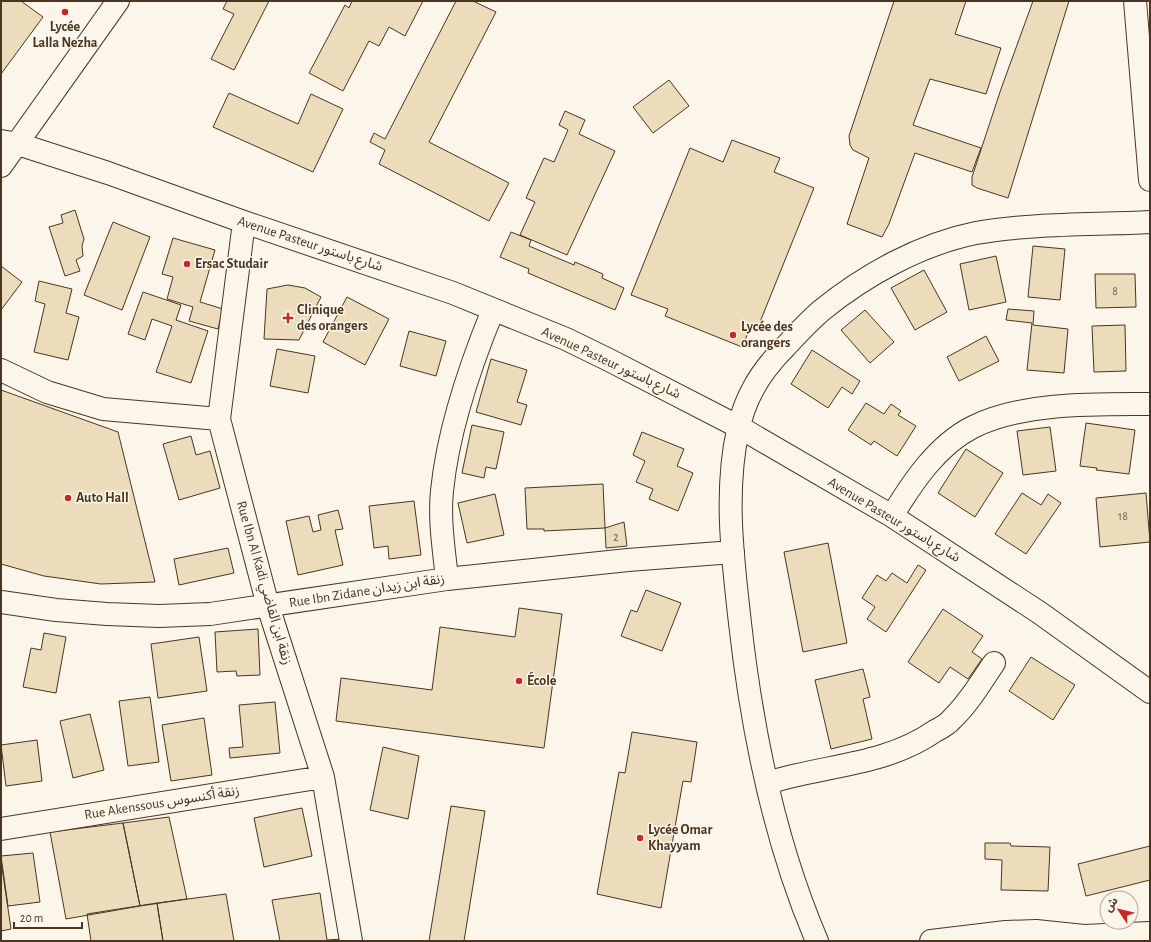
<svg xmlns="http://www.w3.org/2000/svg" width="1151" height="942" viewBox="0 0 1151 942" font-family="'Alegreya Sans','Noto Sans Arabic',sans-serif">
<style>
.building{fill:#ecdcbc;stroke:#4a3520}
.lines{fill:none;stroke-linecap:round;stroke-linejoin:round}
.minor-casing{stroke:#4a3520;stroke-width:24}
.minor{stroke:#fbf6e9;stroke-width:22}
.poi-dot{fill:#c62828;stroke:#fbf6e9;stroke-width:1.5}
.labels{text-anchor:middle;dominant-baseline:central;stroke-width:3;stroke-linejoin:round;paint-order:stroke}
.number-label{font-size:12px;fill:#725f47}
.poi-label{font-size:14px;font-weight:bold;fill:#4a3520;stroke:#fbf6e9;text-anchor:start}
.street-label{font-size:14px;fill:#4a3520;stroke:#fbf6e9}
</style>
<rect width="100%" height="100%" fill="#fbf6e9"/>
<path class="building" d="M1 1H21L43 17 1 74Z
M227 1H269L234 70 211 59 234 14 223 9Z
M352 1H423L405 36 389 27 379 46 369 41 343 91 309 73 345 5 349 8Z
M456 1H473L496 12 429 142 509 183 489 221 379 164 385 150 370 142 374 133 385 139Z
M894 1H966L955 34 1001 48 986 94 930 79 913 125 981 148 972 172 915 153 889 224 882 237 847 224 869 158 853 150 850 145 849 136Z
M1033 1H1069L1008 198 977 188 972 185V177L1001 89Z
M669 80 689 106 653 133 633 107Z
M229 93 298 124 311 94 343 109 313 172 213 127Z
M565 111 585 120 579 134 615 151 567 255 520 235 535 202 526 198 544 158 554 162 568 130 559 125Z
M732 140 780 158 774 172 814 188 758 327 752 324 742 347 665 316 668 309 631 295 690 148 723 162Z
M75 210 84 239 82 246 83 256 76 260 80 271 65 276 49 227 63 223 61 215Z
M113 222 150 237 122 310 84 295Z
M511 232 531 240 529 246 574 265 575 262 603 274 602 278 624 288 615 310 528 273 529 269 500 257Z
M173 238 215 250 200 302 223 309 218 329 189 321 193 307 167 299 173 277 162 274Z
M1033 246 1065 249 1060 300 1028 297Z
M996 256 1006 302 969 310 960 264Z
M1 266 22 282 1 310Z
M924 270 947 312 915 330 891 288Z
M1095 274H1135L1136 307 1096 308Z
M39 281 72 289 66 313 79 317 68 360 34 352 45 304 35 301Z
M288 285 305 288 321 297 299 340 264 339 267 289Z
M143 292 181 305 176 320 208 331 191 383 156 372 172 326 152 319 145 340 128 334Z
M347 297 389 319 365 365 323 342Z
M1008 309 1034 311 1033 325 1068 329 1064 373 1027 370 1032 323 1006 320Z
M865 310 894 342 870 363 841 330Z
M1125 325 1126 371 1094 372 1092 326Z
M409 331 446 341 436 376 400 366Z
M986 336 999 361 959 381 947 357Z
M277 349 315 356 308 393 270 386Z
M812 350 860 381 852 394 842 387 828 408 791 384Z
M491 359 527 370 517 402 527 405 521 425 476 412Z
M1 390 118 432 155 582 101 584 44 576 1 564Z
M866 403 884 414 891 404 901 411 898 415 916 426 897 456 874 441 871 445 848 430Z
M1086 423 1135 430 1129 474 1096 470 1097 468 1080 466Z
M472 425 504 432 496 469 486 467 484 478 462 473Z
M1050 427 1056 471 1023 475 1017 431Z
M642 432 684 449 677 466 693 473 678 511 649 499 653 489 636 482 645 461 633 455Z
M191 436 196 455 210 451 220 488 179 500 163 444Z
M966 449 1003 473 975 517 938 493Z
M603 484 605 528 544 531V529H527L525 488Z
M1022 493 1041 505 1048 494 1061 503 1026 554 995 534Z
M1146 493 1150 542 1100 547 1096 498Z
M495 494 504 535 467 543 458 503Z
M414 501 421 555 389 559 388 546 374 548 369 506Z
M338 510 343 529 335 530 343 565 298 575 286 521 309 516 313 532 321 530 318 515Z
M624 522 627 546 606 548 605 528Z
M828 543 847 643 803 652 784 552Z
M228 548 234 573 179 585 174 559Z
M918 565 926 570 886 632 867 619 875 607 862 598 877 575 886 581 892 573 907 583Z
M646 590 681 603 662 651 621 636 631 610 637 612Z
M519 608 562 614 544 748 336 721 341 678 432 690 440 627 515 637Z
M943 609 983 636 972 652 982 659 968 679 950 667 939 683 908 662Z
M258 629 260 675 237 676 236 671 217 672 215 632Z
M44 633 66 637 56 693 23 687 31 648 41 650Z
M199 637 207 691 158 698 151 644Z
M1031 657 1075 685 1053 720 1009 691Z
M863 669 870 697 863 699 872 739 831 749 815 680Z
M150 697 159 762 128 766 119 701Z
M275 702 280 753 230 758 229 748 243 747 239 705Z
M90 714 104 770 73 778 60 721Z
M204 718 212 775 171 781 162 725Z
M632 732 697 742 691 782 683 781 661 908 597 894 619 772 625 773Z
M37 740 42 781 6 786 1 745Z
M383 747 419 756 408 819 370 810Z
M451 806 485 811 464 941H429Z
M302 808 312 856 264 867 254 818Z
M169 817 187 899 140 906 123 823Z
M123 823 140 906 66 919 50 832Z
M985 843H1010L1011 846 1050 847 1048 891 1001 890 1002 860 985 859Z
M1150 846V880L1086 896 1078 864Z
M33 853 40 902 8 906 1 856Z
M1 861 11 929 1 931Z
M320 893 327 940 342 939V941H280L272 900Z
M226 894 234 941H163L157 903Z
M157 903 163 941H91L87 914Z"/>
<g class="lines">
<defs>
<path id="minor" d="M1135 1 1150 180
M1 141 18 144 108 173 244 222 453 293 566 339 609 360 739 427 892 516 1040 613 1150 692
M1 166 118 1
M244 222 219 419 268 606 323 777 351 941
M1 370 47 392 103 409 219 419
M892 516C912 483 937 445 973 427 1023 402 1096 404 1150 404
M447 579C444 550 439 520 442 491 448 430 470 366 493 310
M1 602 56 610 107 614 159 616 210 614 447 579 628 560 733 552
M767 783C823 765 885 766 935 731 941 728 948 724 952 719 969 703 981 682 994 663
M1 829 323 777
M817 941C774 841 752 731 740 623 733 561 724 492 738 430 741 417 746 402 752 391 760 375 773 359 786 346 797 334 809 321 822 310 865 275 921 244 976 233 1033 223 1093 225 1150 222
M931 941 1006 932 1036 931 1084 936 1150 933"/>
</defs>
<use href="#minor" class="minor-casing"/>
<use href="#minor" class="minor"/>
</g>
<g class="poi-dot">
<circle cx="65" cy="12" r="4"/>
<circle cx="187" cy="264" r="4"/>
<path d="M286 312h4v4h4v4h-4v4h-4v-4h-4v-4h4z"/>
<circle cx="733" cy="335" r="4"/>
<circle cx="68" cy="498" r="4"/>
<circle cx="519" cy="681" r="4"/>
<circle cx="640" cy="838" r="4"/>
</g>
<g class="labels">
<g class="number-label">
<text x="1115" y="291">8</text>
<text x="1123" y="516">18</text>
<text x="616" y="537">2</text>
</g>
<g class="poi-label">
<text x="65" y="27" text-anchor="middle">Lycée<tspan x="65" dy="16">Lalla Nezha</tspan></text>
<text x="195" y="264">Ersac Studair</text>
<text x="297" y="310">Clinique<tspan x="297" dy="16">des orangers</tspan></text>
<text x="741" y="327">Lycée des<tspan x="741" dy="16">orangers</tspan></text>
<text x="76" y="498">Auto Hall</text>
<text x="527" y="681">École</text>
<text x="648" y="830">Lycée Omar<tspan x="648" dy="16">Khayyam</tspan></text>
</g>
<g class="street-label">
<text transform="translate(310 244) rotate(18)">Avenue Pasteur شارع باستور</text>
<text transform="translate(611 363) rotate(25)">Avenue Pasteur شارع باستور</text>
<text transform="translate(894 520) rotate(31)">Avenue Pasteur شارع باستور</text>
<text transform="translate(264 583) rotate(74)">Rue Ibn Al Kadi زنقة ابن القاضي</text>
<text transform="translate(367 591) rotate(-9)">Rue Ibn Zidane زنقة ابن زيدان</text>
<text transform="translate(162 803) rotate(-9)">Rue Akenssous زنقة أكنسوس</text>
</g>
</g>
<rect width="1151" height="942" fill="none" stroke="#4a3520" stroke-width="4"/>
<g transform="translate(1119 910) rotate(305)"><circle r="19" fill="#fbf6e9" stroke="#b4a999"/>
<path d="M0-3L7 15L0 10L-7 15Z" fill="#c62828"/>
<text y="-6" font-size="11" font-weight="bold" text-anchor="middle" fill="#4a3520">ش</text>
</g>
<path d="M14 922v6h68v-6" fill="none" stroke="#4a3520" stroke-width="2"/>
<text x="20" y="922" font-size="12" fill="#4a3520" stroke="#fbf6e9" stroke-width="3" paint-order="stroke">20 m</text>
</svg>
